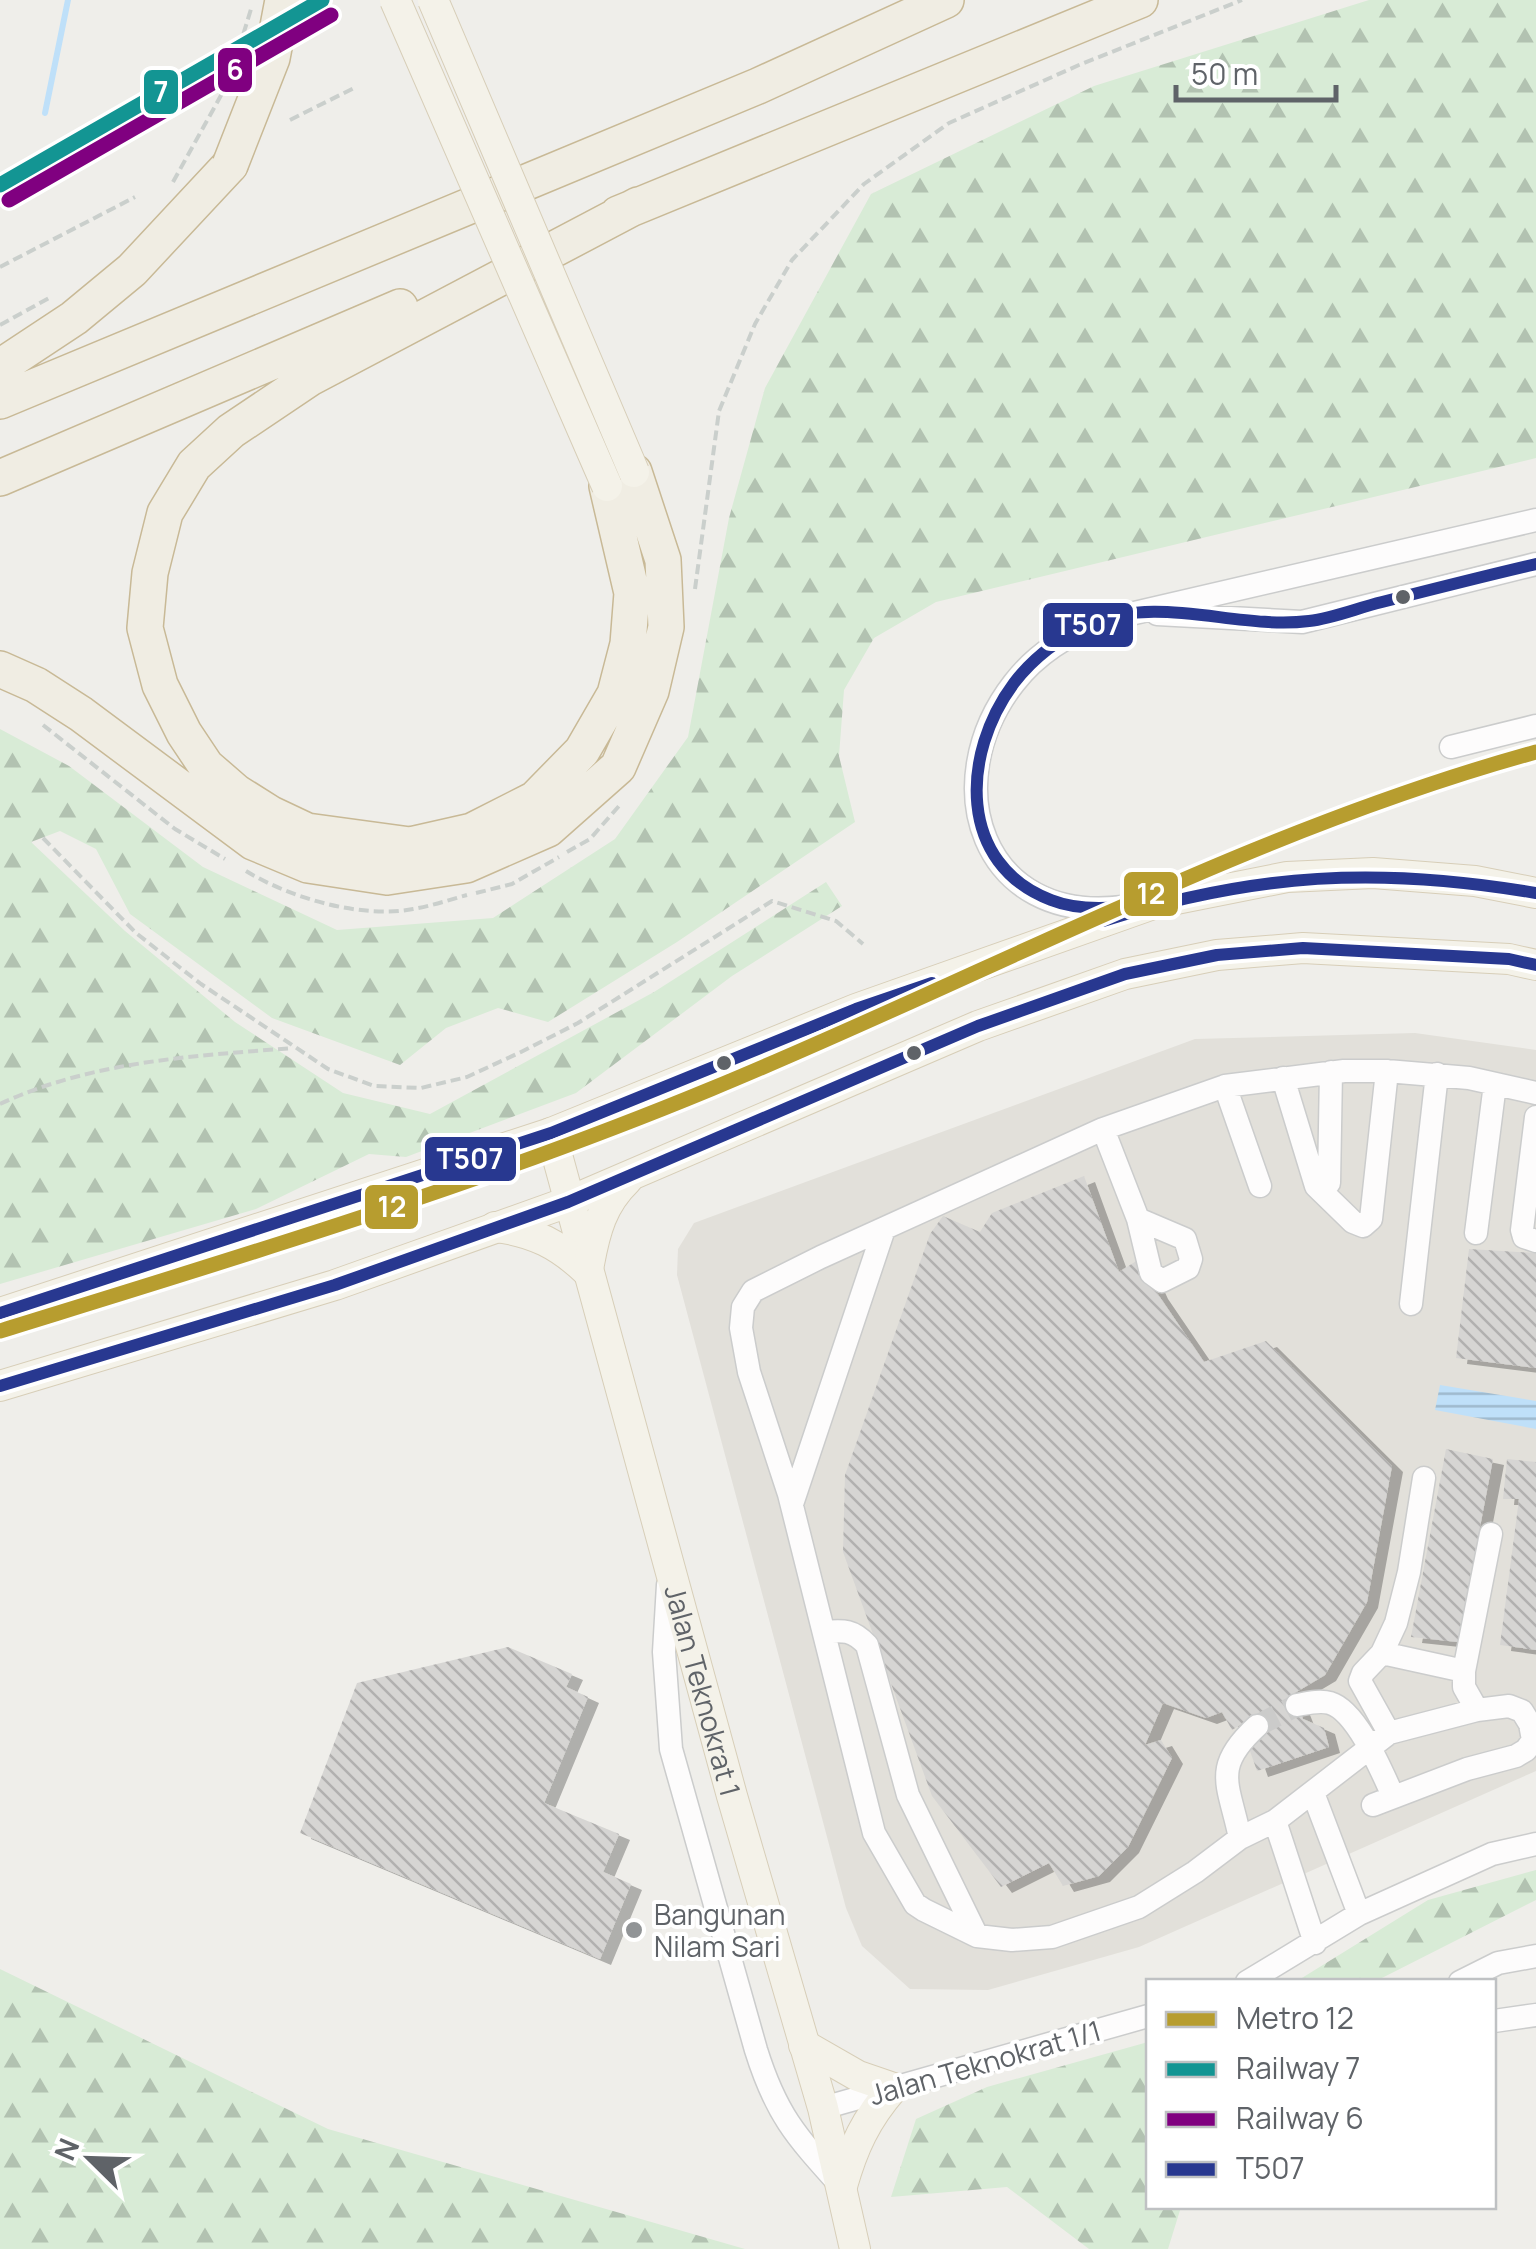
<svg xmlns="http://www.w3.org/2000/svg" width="1536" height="2249" viewBox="0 0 1536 2249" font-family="Manrope,sans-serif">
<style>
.education{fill:#e2e0da}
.forest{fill:url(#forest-firs)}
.water{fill:url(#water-rules)}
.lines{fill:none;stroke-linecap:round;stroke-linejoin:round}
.stream{stroke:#bfe0f9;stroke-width:6}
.building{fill:url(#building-back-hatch);filter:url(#shadow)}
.minor-tunnel{stroke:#cbcbca;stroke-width:22;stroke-dasharray:22 11;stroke-linecap:butt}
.minor-casing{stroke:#cbcccc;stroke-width:25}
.major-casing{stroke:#d7ceb8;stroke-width:32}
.highway-casing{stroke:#c8b996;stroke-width:38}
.path{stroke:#cacfcc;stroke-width:4;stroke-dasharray:10 5;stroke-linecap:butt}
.minor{stroke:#fdfcfc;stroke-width:22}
.major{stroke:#f4f2e9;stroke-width:30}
.highway{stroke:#f0ede3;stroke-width:35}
.major-bridge-casing{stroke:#d7ceb8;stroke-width:32;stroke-linecap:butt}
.highway-bridge-casing{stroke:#c8b996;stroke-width:38;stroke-linecap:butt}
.major-bridge{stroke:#f4f2e9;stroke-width:30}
.highway-bridge{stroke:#f0ede3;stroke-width:35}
.bus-1-casing{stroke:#fff;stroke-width:20}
.bus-1{stroke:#283890;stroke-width:12}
.rail-1-casing{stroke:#fff;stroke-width:22}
.rail-2-casing{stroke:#fff;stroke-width:22}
.rail-1{stroke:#139593;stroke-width:15}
.rail-2{stroke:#800080;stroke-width:15}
.metro-1-casing{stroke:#fff;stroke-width:22}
.metro-1{stroke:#b79d2f;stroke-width:15}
.bus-dot{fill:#5f6368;stroke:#fff;stroke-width:4}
.poi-dot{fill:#919496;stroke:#fff;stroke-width:4}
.labels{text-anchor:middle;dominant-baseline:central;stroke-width:8;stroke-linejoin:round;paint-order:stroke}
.street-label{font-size:28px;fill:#5f6368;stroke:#fff}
.poi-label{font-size:28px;fill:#5f6368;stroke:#fff;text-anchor:start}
.line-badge{stroke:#fff;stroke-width:4}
.badge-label{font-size:28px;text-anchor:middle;font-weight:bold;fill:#fff}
</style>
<defs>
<pattern id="forest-firs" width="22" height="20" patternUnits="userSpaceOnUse" patternTransform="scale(2.5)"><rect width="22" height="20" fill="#d8ebd6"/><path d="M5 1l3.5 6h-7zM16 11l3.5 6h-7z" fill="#b2c2b1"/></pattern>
<pattern id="water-rules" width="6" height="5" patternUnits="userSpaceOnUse" patternTransform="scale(2.5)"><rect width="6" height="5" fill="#bfe0f9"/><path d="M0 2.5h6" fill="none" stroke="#9eb9cd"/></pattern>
<pattern id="building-back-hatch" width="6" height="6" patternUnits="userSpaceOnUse" patternTransform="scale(2.5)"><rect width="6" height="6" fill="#d6d5d3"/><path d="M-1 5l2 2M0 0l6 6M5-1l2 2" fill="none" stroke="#b1b0af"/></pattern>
<filter id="shadow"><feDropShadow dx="11" dy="6" stdDeviation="0" flood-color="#0004"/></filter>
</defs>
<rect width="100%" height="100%" fill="#efeeea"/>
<path class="education" d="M1415 1033 1536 1050V1771L1139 1947 988 1990 910 1989 862 1946 846 1908 677 1275 678 1249 694 1223 1195 1039Z"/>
<path class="forest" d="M1369 0H1536V458L936 602 874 638 844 690 839 756 855 822 677 942 548 1022 498 1008 446 1028 400 1065 272 1018 130 914 96 849 60 831 31 842 125 931 235 1022 343 1093 430 1114 654 992 826 882 842 906 732 976 576 1093 406 1157 369 1154 256 1209 0 1284V729L69 766 203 867 337 930 493 918 615 839 688 737 729 518 765 388 871 194 1094 86Z
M1536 1870V1900L1376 1981H1297L1428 1900Z
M0 1969 328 2129 745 2249H0Z
M1148 2042V2206L1181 2207 1168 2249H1089L1007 2187 891 2197 916 2119 987 2087Z"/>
<path class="water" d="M1440 1385 1536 1401V1429L1435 1410Z"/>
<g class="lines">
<path class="stream" d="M45 113 68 0"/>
</g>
<path class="building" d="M1084 1176 1119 1272 1141 1258 1157 1293 1204 1362 1266 1341 1392 1466 1367 1602 1325 1675 1293 1694 1303 1719 1324 1728 1329 1747 1257 1771 1250 1751 1260 1734 1253 1717 1232 1730 1222 1712 1206 1718 1163 1703 1145 1745 1161 1740 1172 1758 1128 1847 1099 1876 1063 1886 1049 1863 1001 1887 932 1796 843 1552 845 1475 930 1234 943 1216 980 1232 992 1213Z
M1469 1249 1536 1253V1368L1456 1358Z
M1446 1449 1493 1459 1458 1642 1411 1637Z
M1507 1459 1536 1462V1650L1500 1645 1519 1499H1503Z
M508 1647 572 1674 566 1687 588 1697 544 1803 619 1834 603 1872 631 1884 600 1959 300 1833 357 1683Z"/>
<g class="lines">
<path class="minor-tunnel" d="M1257 1726 1297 1705"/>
<defs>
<path id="minor" d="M1157 614 1302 622 1536 564
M1451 747 1536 726
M1123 907C981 925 936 783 1014 683 1037 653 1067 636 1100 621L1536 520
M1283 1078 1316 1186 1353 1222 1363 1226 1371 1219 1387 1071
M1225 1086 1260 1186
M1536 1117 1522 1230 1524 1237 1536 1241
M1103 1129 1138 1219 1151 1273 1162 1281 1188 1268 1191 1259 1185 1239 1138 1219
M1322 1191 1329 1183 1331 1072
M1476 1233 1495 1084
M1411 1304 1437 1074
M792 1504 884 1229
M668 1585 664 1652 671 1749 756 2050C776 2114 795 2135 840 2185
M824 1632C844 1630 853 1630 867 1645L908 1795 977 1936
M1382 1653 1464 1671
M1297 1705C1308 1703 1320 1700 1330 1703 1357 1711 1382 1772 1393 1796
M1477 1710 1464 1687V1671L1491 1534
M1389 1733 1360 1681 1363 1673 1382 1653 1396 1623 1409 1572 1424 1478
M1313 1793 1359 1914
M1373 1805 1467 1769 1516 1756 1526 1750 1533 1740 1530 1724 1522 1711 1509 1706 1477 1710 1389 1733 1275 1821 1240 1838 1195 1872 1139 1907 1052 1937 1012 1940 977 1936 924 1910 915 1904 874 1833 789 1494 749 1372 741 1328 743 1307 753 1291 821 1257 1103 1129 1225 1086 1344 1071H1387L1469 1078 1536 1093
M1275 1821 1315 1943
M1240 1838C1229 1784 1211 1768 1257 1726
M1247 1982 1359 1914 1492 1854 1536 1844
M1460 1982 1498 1963 1536 1956
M1494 2021 1536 2015
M823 2108 1148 2016"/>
<g id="major">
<path id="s1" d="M551 1133 732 1796 823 2108 855 2249"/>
<path d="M495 1227C533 1231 560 1245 588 1272"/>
<path d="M589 1264C595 1231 602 1204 627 1180"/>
<path d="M0 1313 551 1133 856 1009 1156 903 1287 877 1373 873 1475 881 1536 893"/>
<path d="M0 1386 335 1285 568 1202 978 1026 1125 974 1217 955 1303 948 1509 959 1536 965"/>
<path d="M804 2045 858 2076 893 2088C866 2119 853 2147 842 2186"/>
</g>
<path id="highway" d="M618 214 1140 0
M0 367 74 318 132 270 230 165
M0 401 758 86 946 0
M0 478 400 307
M607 486 632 593 628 644 615 694 582 751 535 799 472 831 410 845 307 831 271 814 236 792 206 766 184 733 160 685 145 628 150 573 165 513 194 465 231 431 310 378 638 205
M0 669 36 685 81 714 253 842 308 865 387 877 466 865 548 829 618 767 651 691 666 627 663 560 634 472"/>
</defs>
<use href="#minor" class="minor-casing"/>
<use href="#major" class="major-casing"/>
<use href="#highway" class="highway-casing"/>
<path class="path" d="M290 120 356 87
M173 182 229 81 251 9
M0 267 135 197
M0 325 51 297
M695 589 719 411 755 324 792 260 864 184 949 123 1079 65 1242 0
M43 725 175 829 225 859
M43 838 136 933 201 984 328 1069 374 1086 421 1088 467 1077 521 1052 578 1023 772 901 836 921 863 944
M567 852 590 839 619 806
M246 871C290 898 362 919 413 909 431 906 449 900 467 895
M476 893 512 884 559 857
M0 1104C92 1061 193 1056 293 1048"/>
<use href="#minor" class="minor"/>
<use href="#major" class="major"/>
<use href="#highway" class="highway"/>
<defs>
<path id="major-bridge" d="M395 0 607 486
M433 0 634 472"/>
<path id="highway-bridge" d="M230 165 272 58 283 0"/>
</defs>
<use href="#major-bridge" class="major-bridge-casing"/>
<use href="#highway-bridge" class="highway-bridge-casing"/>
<use href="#major-bridge" class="major-bridge"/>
<use href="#highway-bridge" class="highway-bridge"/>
<defs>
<path id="bus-1" d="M1156 903C1122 907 1084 913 1051 900 957 864 961 754 1014 683 1034 657 1061 637 1091 624 1159 594 1237 630 1309 621 1334 618 1357 608 1382 602 1433 589 1484 576 1536 564
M1103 921C1255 873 1379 866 1536 893
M0 1313 551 1133 856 1009 932 983
M0 1386 335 1285 568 1202 978 1026 1125 974 1217 955 1303 948 1509 959 1536 965"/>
</defs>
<use href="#bus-1" class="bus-1-casing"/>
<use href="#bus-1" class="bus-1"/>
<defs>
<path id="rail-1" d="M0 185 322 0"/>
<path id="rail-2" d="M9 200 331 15"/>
</defs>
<use href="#rail-1" class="rail-1-casing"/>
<use href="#rail-2" class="rail-2-casing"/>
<use href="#rail-1" class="rail-1"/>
<use href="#rail-2" class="rail-2"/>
<defs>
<path id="metro-1" d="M0 1331C239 1257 479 1185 711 1089 983 977 1252 830 1536 752"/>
</defs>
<use href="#metro-1" class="metro-1-casing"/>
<use href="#metro-1" class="metro-1"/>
</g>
<g class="bus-dot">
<circle cx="1403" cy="597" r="9"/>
<circle cx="914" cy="1053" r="9"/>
<circle cx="724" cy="1063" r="9"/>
</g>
<circle class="poi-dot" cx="634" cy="1930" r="10"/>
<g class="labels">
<g class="street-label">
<text stroke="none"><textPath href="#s1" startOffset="578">Jalan Teknokrat 1</textPath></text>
<text transform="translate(985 2062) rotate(-16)">Jalan Teknokrat 1/1</text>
</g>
<g class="poi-label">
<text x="654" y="1914">Bangunan<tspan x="654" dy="32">Nilam Sari</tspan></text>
</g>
</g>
<g class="line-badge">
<rect x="216" y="46" width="38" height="48" rx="10" fill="#800080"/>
<rect x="142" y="68" width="38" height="48" rx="10" fill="#139593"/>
<rect x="1041" y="601" width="94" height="48" rx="10" fill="#283890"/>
<rect x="1122" y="870" width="58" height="48" rx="10" fill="#b79d2f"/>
<rect x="423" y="1135" width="95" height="48" rx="10" fill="#283890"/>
<rect x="363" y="1183" width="57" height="48" rx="10" fill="#b79d2f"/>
</g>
<g class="badge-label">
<text x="235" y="80">6</text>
<text x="161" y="102">7</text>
<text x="1088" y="635">T507</text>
<text x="1151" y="904">12</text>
<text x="470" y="1169">T507</text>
<text x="392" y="1217">12</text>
</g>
<rect x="1146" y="1979" width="350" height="230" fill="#ffffff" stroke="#bfc1c3" stroke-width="2.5"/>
<rect x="1166" y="2012" width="50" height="15" fill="#b79d2f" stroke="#bfc1c3" stroke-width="2.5"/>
<text x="1236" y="2029" font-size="30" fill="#5f6368">Metro 12</text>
<rect x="1166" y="2062" width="50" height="15" fill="#139593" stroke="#bfc1c3" stroke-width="2.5"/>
<text x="1236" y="2079" font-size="30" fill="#5f6368">Railway 7</text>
<rect x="1166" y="2112" width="50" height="15" fill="#800080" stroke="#bfc1c3" stroke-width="2.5"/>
<text x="1236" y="2129" font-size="30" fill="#5f6368">Railway 6</text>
<rect x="1166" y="2162" width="50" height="15" fill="#283890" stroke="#bfc1c3" stroke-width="2.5"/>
<text x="1236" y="2179" font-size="30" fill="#5f6368">T507</text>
<g transform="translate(90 2159) rotate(293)" stroke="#ffffff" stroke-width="8" paint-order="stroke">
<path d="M0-8L18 38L0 25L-18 38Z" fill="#5f6368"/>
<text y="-15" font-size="28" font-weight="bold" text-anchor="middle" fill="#5f6368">N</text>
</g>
<path d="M1176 85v15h160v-15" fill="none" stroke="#5f6368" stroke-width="5"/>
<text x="1191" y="85" font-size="30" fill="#5f6368" stroke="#ffffff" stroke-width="8" paint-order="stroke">50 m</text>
</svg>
